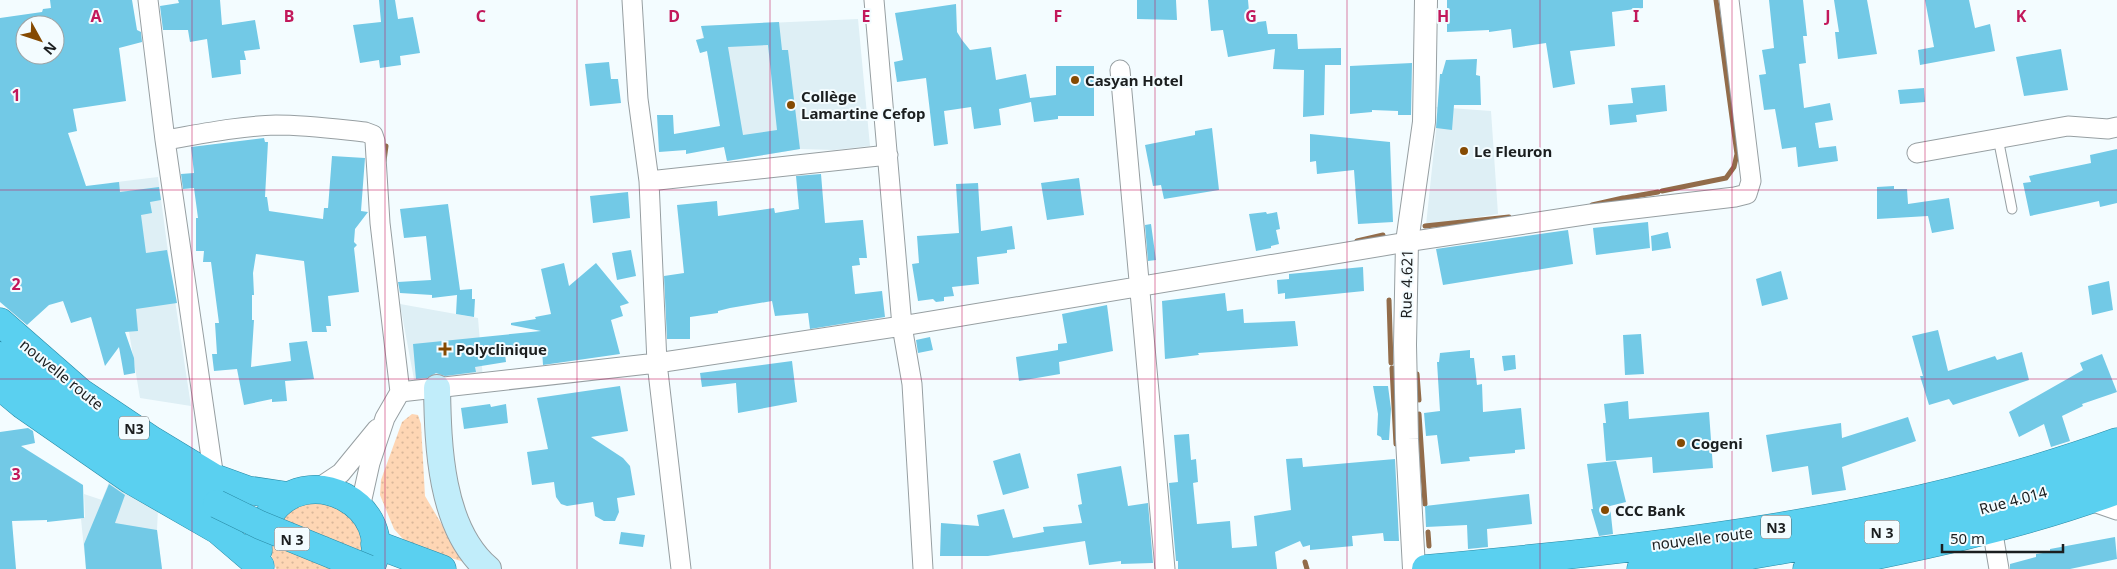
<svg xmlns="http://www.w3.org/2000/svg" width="2117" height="569" viewBox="0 0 2117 569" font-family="'Noto Sans',sans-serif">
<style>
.built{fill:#deeff5}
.grass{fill:url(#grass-dots)}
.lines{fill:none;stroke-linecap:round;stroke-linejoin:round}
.stream{stroke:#926c4a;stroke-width:5}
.building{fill:#72c9e6;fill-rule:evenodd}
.service-casing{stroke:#979fa2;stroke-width:11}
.minor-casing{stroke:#979fa2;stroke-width:21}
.tertiary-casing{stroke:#979fa2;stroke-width:24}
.secondary-casing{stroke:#979fa2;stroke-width:28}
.trunk-casing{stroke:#298aa5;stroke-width:29}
.service{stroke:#fff;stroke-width:9}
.minor{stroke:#fff;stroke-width:19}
.tertiary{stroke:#fff;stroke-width:22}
.secondary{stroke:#c1edfa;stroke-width:26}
.trunk{stroke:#5ad0f0;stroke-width:28}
.trunk-bridge-casing{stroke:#298aa5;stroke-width:29;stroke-linecap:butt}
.trunk-bridge{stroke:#5ad0f0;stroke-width:28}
.grid{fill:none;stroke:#c2185b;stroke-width:1;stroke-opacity:0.55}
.poi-dot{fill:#854a02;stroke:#f3fcff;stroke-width:2}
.labels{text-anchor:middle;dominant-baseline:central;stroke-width:4;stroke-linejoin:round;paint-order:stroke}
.shield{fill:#f3fcff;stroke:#5c6162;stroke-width:1}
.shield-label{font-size:14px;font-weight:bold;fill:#1b1e1f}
.poi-label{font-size:15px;font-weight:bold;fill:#1b1e1f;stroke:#f3fcff;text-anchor:start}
.street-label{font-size:15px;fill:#1b1e1f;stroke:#f3fcff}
.grid-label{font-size:16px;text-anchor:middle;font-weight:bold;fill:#c2185b;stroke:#f3fcff;stroke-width:4;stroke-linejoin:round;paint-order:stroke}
</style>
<defs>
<pattern id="grass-dots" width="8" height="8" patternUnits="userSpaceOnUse" patternTransform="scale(1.25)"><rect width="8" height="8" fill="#fed6b4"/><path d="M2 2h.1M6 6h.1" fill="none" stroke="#d9b79a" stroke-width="1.8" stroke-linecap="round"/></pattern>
</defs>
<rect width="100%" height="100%" fill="#f3fcff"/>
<path class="built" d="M858 19 870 146 834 150 800 149 727 161 707 51 700 53 696 40 703 38 701 26Z
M1436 107 1491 111 1498 214 1426 225 1438 112Z
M158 177 171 274 191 406 140 398 129 332 109 183Z
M400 304 478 318 483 379 415 385Z
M109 482 158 509 157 530 162 569H86L81 519 85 517 84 494 102 500Z"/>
<path class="grass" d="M412 414 418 415 421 424 425 496 464 562 413 546 403 539 394 529 380 495 381 480 402 422Z
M330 503C360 524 368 531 356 569H276L270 551 277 522 300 504Z"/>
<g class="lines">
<path class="stream" d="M384 161 386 146
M1662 191 1726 178 1734 167 1737 154 1716 0
M1624 198 1658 192
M1592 205 1623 198
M1425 226 1509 217
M1357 241 1383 235
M1389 300 1391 363
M1392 368 1396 444
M1417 374 1419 400
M1419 414 1425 504
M1428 532 1429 546
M1305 562 1307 569"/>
</g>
<path class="building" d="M50 0H132L137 30 141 32 142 42 119 48 126 101 73 109 77 131 68 133 86 186 119 182 120 192 159 187 161 200 150 202 152 213 141 215 146 253 167 250 177 303 136 309 138 331 125 332 134 358 135 373 124 375 119 347 105 366 91 317 71 323 63 301 49 305 27 325 0 302V18L42 12 43 9 51 8ZM25 25H55V55H25Z
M178 0H220L222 25 255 20 260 49 244 51 246 60H240L241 74 212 78 207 39 190 42 188 30H163L160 6 179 3Z
M379 0H395L398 19 413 17 420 53 400 56 401 65 380 68 379 60 360 63 353 25 381 22Z
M1137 0H1176L1177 20 1137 19Z
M1208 0H1248L1250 23 1266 21 1268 34H1297L1298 49 1341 48V65H1325L1324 115 1303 117 1304 70 1273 69 1275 49 1228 57 1223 30 1211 31Z
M1447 0H1643V8L1612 12 1615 46 1570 51 1575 84 1553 88 1546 43 1513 48 1511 29 1489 32V30L1447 32Z
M1769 0H1803L1807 36H1803L1806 63 1799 64 1804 108 1830 103 1833 120 1815 123 1819 148 1836 146 1838 161 1798 167 1796 147 1782 149 1775 109 1764 110 1759 75 1766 74 1762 50 1774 48Z
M1834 0H1867L1877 54 1838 59 1835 32H1839Z
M1925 0H1969L1975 28 1990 24 1995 51 1920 65 1918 50 1934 47Z
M956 4 957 32 962 40 970 50 991 47 996 80 1026 74 1030 98 1056 95V66H1094V116H1058V119L1034 122 1031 102 999 109 1001 125 974 129 971 107 944 111 948 144 934 146 926 78 897 82 894 62 903 60 895 13Z
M779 22 782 50H788L800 149 727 161 724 147 686 154V150L659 152 657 115H673L674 134 720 126 707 51 700 53 696 40 704 38 701 26ZM768 45 777 130 743 135 728 47Z
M2061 49 2068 90 2024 96 2016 57Z
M1477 59 1476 75 1480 76 1481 105H1454L1452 130 1436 128 1440 74H1442L1446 60Z
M609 62 611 79H618L621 103 590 106 585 64Z
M1412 63 1411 115H1398V111L1372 110V112L1350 114V66Z
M1665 85 1667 111 1636 115 1637 122 1610 125 1608 105 1633 103 1631 88Z
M1924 88 1925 102 1900 104 1898 90Z
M1212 128 1219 190 1164 199 1161 185 1153 186 1145 145 1195 135V131Z
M1310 134 1390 142 1393 222 1358 224 1354 170 1317 174 1316 161 1310 162Z
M264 138 265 142H268L265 197H267L269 211 323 219 324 208H328L332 156 365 158 361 211 368 212 355 229 354 242 357 245 354 248 359 292 328 296 331 326H326L327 332H312L304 261 256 254 253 273 254 295H252V320H254L251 367 291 361 289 343 307 341 314 379 285 381 287 401 272 402V399L244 405 237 369 214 371 212 354H217L215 323H219L211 262H203L204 251H196V218H198L194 188 183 189 181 174 194 173 191 147Z
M2117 149V203L2100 207 2099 201 2030 216 2023 183 2031 182 2029 176 2091 163 2090 155Z
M821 174 825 223 863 220 867 258H859L860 265 852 266 855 294 882 291 885 317 810 329 808 313 775 316 772 301 730 308 718 311V313L690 317V339H667L664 276 684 273 677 205 717 201 718 216 774 208 775 213 799 209 796 176Z
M1079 178 1084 215 1047 220 1041 183Z
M978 183 981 231 1012 226 1015 249 1007 250V253L977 257 979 284 952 287 954 296 944 297V301L936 302 933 299 918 301 912 264 919 263 917 236 959 233 956 184Z
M1894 186V189H1907L1908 204 1949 198 1954 229 1932 233 1928 216 1877 219V187Z
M628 192 630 218 593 223 590 196Z
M448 204 460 290 472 289V299H475L474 317 456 314 457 295 432 298V295L400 293 398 282 431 280 426 236 404 238 400 209Z
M1266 212 1267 214 1277 212 1280 229 1276 230 1279 244 1271 246V248L1256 251 1249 214Z
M1648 222 1650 248 1596 255 1593 228Z
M1151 224 1156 260 1148 261 1145 225Z
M1568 230 1573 264 1443 285 1436 249Z
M1668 232 1671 248 1652 251 1651 236Z
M631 250 636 276 617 280 612 253Z
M564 263 569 286 596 263 629 303 620 306 623 316 611 320 620 354 543 365 542 350 505 354 506 362 475 367 476 372 445 376 436 373 427 378 416 379 413 344 541 331 511 325V323L536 319 535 317 551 314 541 269Z
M1363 267 1364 291 1285 299V293L1278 294 1277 280 1289 279V274Z
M1781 271 1788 299 1762 306 1756 279Z
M2109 281 2113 310 2092 315 2088 286Z
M1225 293 1227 311 1243 309 1244 323 1295 321 1298 346 1198 353 1199 355 1165 359 1162 301Z
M1107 305 1113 351 1059 362 1060 374 1019 381 1016 357 1058 350V344L1067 343 1062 314Z
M1938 330 1948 371 1995 356 1997 360 2022 352 2029 380 1953 405 1949 399 1929 405 1920 376H1923L1912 336Z
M1641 334 1644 374 1625 375 1623 335Z
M930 337 933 350 918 353 916 340Z
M1470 350V358H1474L1477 385 1482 384 1483 412 1521 408 1525 449 1515 450V453L1469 457 1470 461 1441 464 1437 435 1426 436 1424 413 1440 411 1437 362H1439L1440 353Z
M2102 354 2117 392 2082 404 2083 406 2062 416 2070 441 2051 447 2044 424 2019 437 2009 412 2083 370 2080 363Z
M1515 355 1516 369 1504 371 1502 356Z
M792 361 797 402 738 413 736 383 702 387 700 373Z
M620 386 628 431 591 437 623 458 630 466 635 495 617 498 619 512 615 521H604L595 516 593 502 567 506 561 504 556 497 554 482 532 485 527 452 548 449 537 398Z
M1373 386H1388L1391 409 1389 440H1382L1381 437 1377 435 1378 414Z
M1628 401 1629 419 1709 412 1713 468 1653 473 1652 457 1606 461 1603 423H1606L1604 404Z
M490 404 491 407 506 404 508 423 464 429 461 408Z
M1908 417 1916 441 1842 467 1846 490 1812 495 1808 466 1772 472 1766 435 1841 423 1842 438Z
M28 428 33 431 35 443 21 446 83 485 84 518 47 522V520L12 521 16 569H0V432Z
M1189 434 1191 460 1196 459 1198 482 1193 483 1197 524 1230 521 1232 548 1257 546 1254 516 1291 510 1286 459 1302 458 1303 467 1395 459 1399 541H1384L1383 533 1352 536 1353 546 1310 550V545L1303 547 1300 541 1275 552 1277 569H1178V561H1176L1169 483 1178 482 1174 435Z
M1020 453 1029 488 1003 495 993 461Z
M1616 461 1626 502 1610 506 1613 534 1599 536 1591 509H1593L1587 464Z
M1121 466 1128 506 1148 503 1153 563 1121 564V561L1089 565 1085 541 988 556H940L941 523 979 526 977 515 1004 509 1013 538 1044 532 1043 527 1082 523 1078 505 1082 504 1077 474Z
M109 484 125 495 115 523 157 530 162 569H86L84 544Z
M1529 494 1532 524 1487 529 1488 547 1468 549 1467 525 1426 527 1425 506Z
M621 532 645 535 643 547 619 544Z
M2115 537 2117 559 2070 569H2010V564L2036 557V554L2050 552V549Z"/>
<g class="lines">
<defs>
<path id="service" d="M1998 138 2012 209"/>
<path id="minor" d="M148 0 165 140 214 478
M632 0 638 99 649 181
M874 0 902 326 912 384 923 569
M1120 70 1165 569
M165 140C201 134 239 126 276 125 306 125 336 129 365 132L373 135 375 141 380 223 400 392 385 418 370 463 360 508
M1917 153 2068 126 2108 129 2117 127
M400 392 657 363 902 326 1407 242 1591 214 1735 197 1747 194 1751 181 1729 0
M317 489 341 473 377 429
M2088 500 2117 510
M1992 528 1999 569
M681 569 657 363 649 181 888 155"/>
<path id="tertiary" d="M1414 569 1407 439 1405 345 1407 242 1424 122 1426 0"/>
<path id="secondary" d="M437 388C438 445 440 528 488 569"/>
<path id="trunk" d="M0 322 80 392 153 441 214 478 247 490 288 496
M0 356C66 412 142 460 217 504
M0 386 23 405 131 480 218 530 260 566
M375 544 442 569
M258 550C257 538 262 526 268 517 305 456 400 507 370 569
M1426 569C1659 547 1896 522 2117 442
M1641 569C1699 564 1756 555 1813 544 1917 526 2018 503 2117 466
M1807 569C1911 549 2017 527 2117 490"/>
</defs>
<use href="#service" class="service-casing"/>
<use href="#minor" class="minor-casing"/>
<use href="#tertiary" class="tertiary-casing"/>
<use href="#secondary" class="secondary-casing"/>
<use href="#trunk" class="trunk-casing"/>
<use href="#service" class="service"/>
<use href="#minor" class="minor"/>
<use href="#tertiary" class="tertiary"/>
<use href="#secondary" class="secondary"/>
<use href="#trunk" class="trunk"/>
<defs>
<path id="trunk-bridge" d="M217 504 260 525 368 569"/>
</defs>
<use href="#trunk-bridge" class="trunk-bridge-casing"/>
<use href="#trunk-bridge" class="trunk-bridge"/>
</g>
<path class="grid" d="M192 0V569M385 0V569M577 0V569M770 0V569M962 0V569M1155 0V569M1347 0V569M1540 0V569M1732 0V569M1925 0V569M0 190H2117M0 379H2117"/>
<g class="poi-dot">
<circle cx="1075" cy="80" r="5"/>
<circle cx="791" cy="105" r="5"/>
<circle cx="1464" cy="151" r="5"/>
<path d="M442.5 341.5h5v5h5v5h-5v5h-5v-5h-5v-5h5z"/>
<circle cx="1681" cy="443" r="5"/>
<circle cx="1605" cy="510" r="5"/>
</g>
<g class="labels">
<g class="shield">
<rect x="119" y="416.5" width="30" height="23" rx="4"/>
<rect x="1761" y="515.5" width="30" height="23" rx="4"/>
<rect x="1864.5" y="520.5" width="35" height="23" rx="4"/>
<rect x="274.5" y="527.5" width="35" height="23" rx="4"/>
</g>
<g class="shield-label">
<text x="134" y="428">N3</text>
<text x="1776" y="527">N3</text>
<text x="1882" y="532">N 3</text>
<text x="292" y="539">N 3</text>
</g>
<g class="poi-label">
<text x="1085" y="80">Casyan Hotel</text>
<text x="801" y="96">Collège<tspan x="801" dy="17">Lamartine Cefop</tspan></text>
<text x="1474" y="151">Le Fleuron</text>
<text x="456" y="349">Polyclinique</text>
<text x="1691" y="443">Cogeni</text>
<text x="1615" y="510">CCC Bank</text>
</g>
<g class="street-label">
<text transform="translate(1406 284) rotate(-89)">Rue 4.621</text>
<text transform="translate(62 374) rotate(39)">nouvelle route</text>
<text transform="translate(2013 500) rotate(-15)">Rue 4.014</text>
<text transform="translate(1702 538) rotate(-7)">nouvelle route</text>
</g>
</g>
<g class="grid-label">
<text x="96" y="22">A</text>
<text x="289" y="22">B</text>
<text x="481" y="22">C</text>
<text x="674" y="22">D</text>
<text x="866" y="22">E</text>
<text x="1058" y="22">F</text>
<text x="1251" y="22">G</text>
<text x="1443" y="22">H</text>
<text x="1636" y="22">I</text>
<text x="1828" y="22">J</text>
<text x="2021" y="22">K</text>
<text x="16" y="101">1</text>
<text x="16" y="290">2</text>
<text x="16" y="480">3</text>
</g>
<g transform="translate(40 40) rotate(130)"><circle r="24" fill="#f3fcff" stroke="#9da3a5"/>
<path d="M0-4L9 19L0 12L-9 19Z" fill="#854a02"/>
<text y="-8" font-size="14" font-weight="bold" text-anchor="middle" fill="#1b1e1f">N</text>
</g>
<path d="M1942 544v8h121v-8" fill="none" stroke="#1b1e1f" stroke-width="2.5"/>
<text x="1950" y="544" font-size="15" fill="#1b1e1f" stroke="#f3fcff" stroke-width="4" paint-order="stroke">50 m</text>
</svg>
